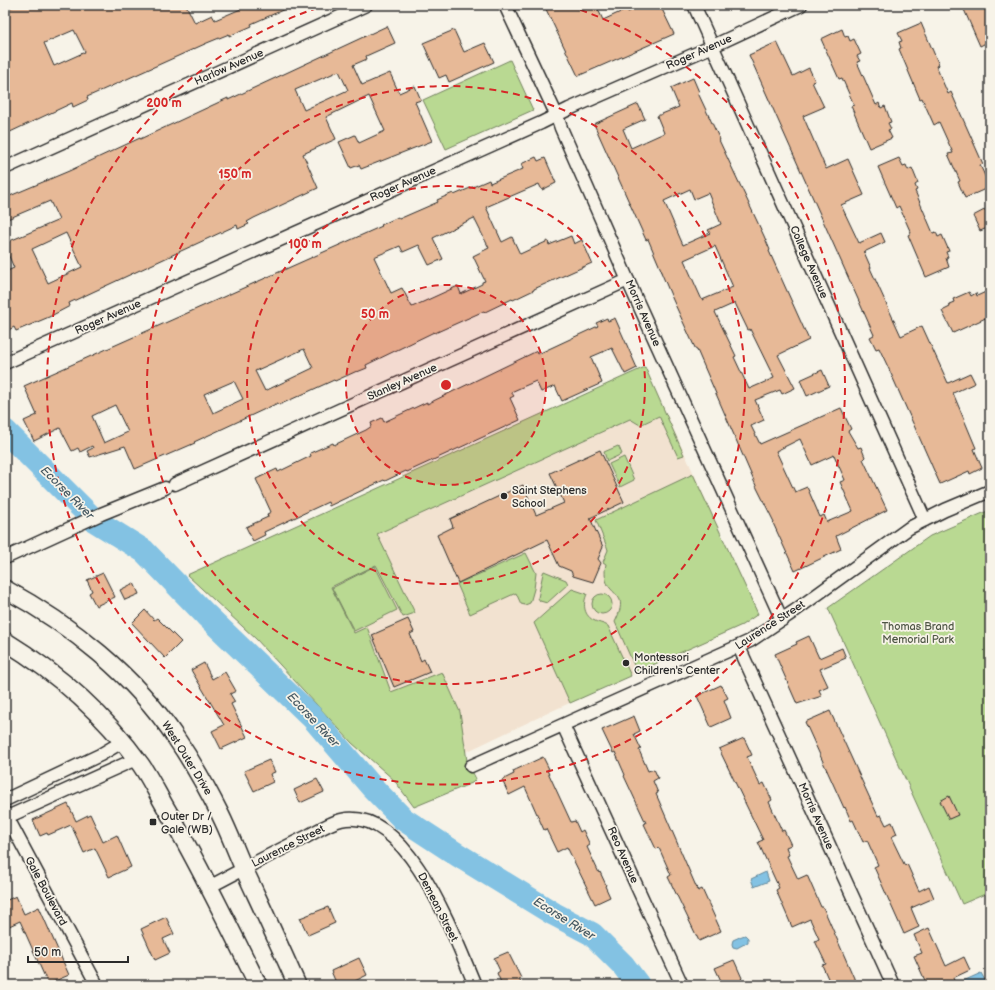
<svg xmlns="http://www.w3.org/2000/svg" width="995" height="990" viewBox="0 0 995 990" font-family="'Balsamiq Sans',sans-serif">
<style>
.built{fill:#f2e2d0}
.green{fill:#b9d992;stroke:#72825e}
.water{fill:#83c2e3;stroke:#608699}
.lines{fill:none;stroke-linecap:round;stroke-linejoin:round}
.river{stroke:#83c2e3;stroke-width:24}
.building{fill:#e7b997;stroke:#2b2b2b;fill-rule:evenodd}
.minor-casing{stroke:#2b2b2b;stroke-width:15}
.secondary-casing{stroke:#2b2b2b;stroke-width:20}
.minor{stroke:#f7f3e8;stroke-width:12}
.secondary{stroke:#f7f3e8;stroke-width:17}
.ring{fill:none;stroke:#d62828;stroke-width:2;stroke-dasharray:7 5}
.poi-dot{fill:#2b2b2b;stroke:#f7f3e8;stroke-width:1.5}
.labels{text-anchor:middle;dominant-baseline:central;stroke-width:3.5;stroke-linejoin:round;paint-order:stroke}
.street-label{font-size:11px;fill:#2b2b2b;stroke:#f7f3e8}
.poi-label{font-size:11px;fill:#2b2b2b;stroke:#f7f3e8;text-anchor:start}
.park-label{font-size:11px;fill:#4e5645;stroke:#f7f3e8}
.water-label{font-size:12px;font-style:italic;fill:#455862;stroke:#f7f3e8}
.centre{fill:#d62828;stroke:#f7f3e8;stroke-width:2}
.ring-label{font-size:12px;text-anchor:middle;font-weight:bold;fill:#d62828;stroke:#f7f3e8;stroke-width:3.5;stroke-linejoin:round;paint-order:stroke}
</style>
<rect width="100%" height="100%" fill="#f7f3e8"/>
<filter id="ink" filterUnits="userSpaceOnUse"><feTurbulence type="fractalNoise" baseFrequency=".025" numOctaves="2"/><feDisplacementMap in="SourceGraphic" scale="8" xChannelSelector="R" yChannelSelector="G"/><feConvolveMatrix kernelMatrix="1 2 1 2 8 2 1 2 1" color-interpolation-filters="sRGB"/></filter>
<g filter="url(#ink)">
<path class="built" d="M645 367 758 614 742 625 554 710 466 752 394 780 352 743 256 639 187 575Z"/>
<path class="green" d="M510 60 533 110 446 149 423 100Z
M645 367 684 455 678 457 659 416 640 425 630 419 377 534 415 613 403 617 376 565 331 587 354 633 367 627 391 692 442 672 460 712 467 761 476 779 472 783 414 807 394 780 352 743 256 639 187 575Z
M618 446 619 447 622 454 607 461 604 452Z
M624 457 634 480 620 487 609 464Z
M693 474 758 614 742 625 637 672 615 622C618 616 622 607 620 600 618 595 614 593 610 588 605 582 604 572 606 564L603 562 608 550 607 547 596 520Z
M990 510V892L962 904 828 608 930 536Z
M526 553 536 573 534 589 530 603 525 605 521 604 516 593 470 614 457 584Z
M375 566 397 610 354 631 332 588Z
M544 571 566 580 568 584 547 603 540 601 538 598 543 573Z
M572 589 587 594C583 603 583 614 593 620 598 623 603 623 608 626L631 676 570 703 534 623Z
M592 604a10 10 0 1 1 20 0a10 10 0 1 1-20 0Z"/>
<path class="water" d="M766 872 769 881 754 887 751 879Z
M742 936 745 935 748 938V942L737 948 733 947 732 944 733 940Z
M981 973 986 982 980 985H963L961 982Z"/>
<g class="lines">
<path class="river" d="M5 431 94 520 144 551 206 615 312 717 372 787 403 819 458 855 554 914 592 934 623 965 638 985"/>
</g>
<path class="building" d="M17 5H186L195 23 212 15 215 20 250 5H294L251 24 252 26 229 36V34L207 43 87 97 88 100 73 107 72 103 8 133 5 127V10ZM74 30 85 52 54 66 44 43Z
M544 5H596L603 20 627 9 628 12 644 5H660L674 34 578 76Z
M962 5H990V41L980 46Z
M921 23 939 65 936 66 948 94 951 92 983 164 980 165 990 187 965 198 958 182 960 181 948 154 953 153 939 122 934 125 922 98 920 99 899 49 901 48 899 42 902 41 898 33Z
M387 26 395 43 366 56 367 59 353 65 362 85 390 73 399 93 415 86 421 100 415 102 432 141 361 169 359 165 351 168 339 142 355 135 359 143 385 131 369 96 326 117 336 139 303 154 318 188 254 218 247 222 249 224 238 229 237 225 69 303 70 306 49 317 16 331 14 327 5 332V272L14 268 5 247V243L59 220 50 201 5 220V198L69 171 140 138V139L228 98V100ZM339 71 348 90 304 110 295 90ZM66 233 82 267 48 283 32 249Z
M842 29 845 37 848 36 850 41 854 39 861 54 857 56 860 61 857 62 876 105 879 103 881 108 885 106 891 122 888 123 891 129 888 130 892 138 869 148 851 106 854 105 842 78 839 79 821 39Z
M454 30 464 52 485 43 494 62 449 82 446 75 439 78 423 43Z
M777 42 793 76 809 68 815 81 812 82 824 107 803 116 826 169 848 159 864 195 841 205 859 243 881 233 885 242 864 252 871 268H870L901 336 922 326 948 383 970 373 975 383 953 393 976 448 974 449 982 468 970 474 969 471 940 484 888 367 879 348 876 349 870 337 874 335 749 55Z
M693 78 699 92 698 93 720 140H719L764 236 770 250 769 251 809 340 778 355 795 388 782 394 780 390 755 400 764 420 751 426 760 444 841 408 851 429 848 431 858 448 861 447 865 457 863 459 887 510 836 536 841 549 795 571 773 523 774 522 757 488 697 350H696L673 300 661 272H662L648 239 646 240 594 124 638 104 645 119 623 129 631 148 664 133 657 116 679 107 671 88ZM690 189 694 199 708 193 721 224 708 230 710 233 683 245 664 201ZM715 246 733 287 702 300 684 260ZM735 303 748 330 750 329 774 378 749 389 734 357 736 356 715 312ZM800 439 812 465 834 455 845 480 840 482 853 511 827 522 824 515 820 517 807 487 795 492 776 451Z
M536 157 538 161 545 158 556 183 542 190 539 184 486 207 502 242 512 237 520 254 548 241 549 245 571 236 574 244 582 240 592 263 534 289V290L513 300 512 299 485 312 484 311 435 333 434 332 366 365 367 368 357 372V371L335 381 334 380 279 405 278 403 194 442 195 443 135 469 125 446 90 457 87 451 93 448 92 446 80 452 78 448 72 451 60 428 34 441 24 421 37 415 24 386 382 226 381 225 398 217 399 219 438 202 437 200 453 193 454 195 489 180 490 183 523 169 521 164ZM474 218 489 248 473 256 485 281 482 282V284L461 294 458 286 412 307 402 288 391 293 374 257 400 246 403 252 419 245 429 265 443 259 433 238ZM304 349 313 368 265 391 255 371ZM234 381 243 399 213 413 204 394ZM115 405 128 432 104 443 92 416Z
M899 158 903 166 906 165 908 170 912 168 918 183 915 185 917 190 915 191 933 233 936 232 938 237 942 235 949 251 946 252 948 257 946 258 949 267 926 277 908 235 911 233 899 206 896 208 878 167Z
M990 207V227L980 231 973 216Z
M990 290V316L953 333 942 311 950 307 949 304 954 302 953 299 969 292 971 296 976 293 977 296Z
M607 318 608 321 615 318 637 368 625 374 612 348 591 357 602 383 562 401 555 386 541 392 536 381 511 392 514 396 510 398 520 420 407 472 406 471 385 481 384 480 329 506 328 502 264 532 265 535 253 541 246 527 268 517 267 514 271 512 256 479 277 469 278 472 311 456 310 453 333 443 334 445 366 430 372 426 371 423 382 418 384 422 427 402V404L537 351 538 354 598 326 596 323Z
M822 370 829 386 807 396 800 380Z
M600 450 624 502 590 518 603 547 598 559 601 563 593 582 573 576 571 571 559 566 547 540 458 583 437 535 453 527 450 519 523 485 536 515 564 503 550 473Z
M103 573 115 597 96 606 89 593 92 591 87 580Z
M134 583 139 594 125 600 120 590Z
M145 610 154 620 157 618 181 642 165 658 132 623Z
M408 619 414 632 410 634 421 661 424 659 430 672 394 687 372 635Z
M809 636 819 658 842 648 846 658 820 669 828 686 819 690 822 696 797 704 775 654 797 644 796 642Z
M204 663 212 679 225 672 236 691 230 694 235 702 231 704 247 737 221 749 212 731 224 725 191 670Z
M721 685 728 698 724 700 731 718 711 727 697 696Z
M830 711 878 816 881 815 886 825 892 822 897 834 891 837 905 866 907 864 919 891 929 886 934 898 911 908 919 927 904 934 874 867 878 865 867 840 863 842 853 820 851 821 845 807 844 808 805 722Z
M634 716 640 731 634 734 641 749 639 750 648 771 654 769 658 778 653 781 658 793 656 794 698 891 702 889 721 931 699 941 668 877 671 875 659 848 656 849 644 824 646 823 624 776 625 775 615 752 613 753 602 730Z
M744 738 752 755 747 757 760 785 764 783 772 800 769 802 782 831 784 830 791 845 786 847 789 855 787 856 798 879 807 875 821 907H823L857 985H831L822 965 826 964 815 941 819 939 810 919 792 927 776 890 779 888 758 842 763 840 719 749Z
M543 757 549 769 547 770 571 822 575 821 580 832 583 830 590 845 587 847 599 873 600 872 606 885 605 886 610 897 595 904 567 847 557 852 546 829 544 830 525 787 509 795 502 780 514 774 513 771Z
M269 760 275 772 270 774 273 782 254 791 244 771Z
M317 779 324 792 300 803 294 790Z
M949 796 958 815 949 819 940 801Z
M68 804 76 821 90 814 103 842 117 835 131 867 109 877 95 848 84 853 71 825 48 835 47 833 40 836 33 820Z
M16 896 24 914 39 907 69 975 48 984 20 921 5 928V901Z
M328 907 335 923 308 935 300 918Z
M166 917 174 934 163 939 170 953 155 960 141 929Z
M929 928 946 966 964 957 970 970 953 978 956 985H927L914 956 922 953 914 935Z
M508 952 521 978 519 979 522 985H502L497 973 500 971 494 958Z
M359 958 367 975 355 981 357 985H337L331 971Z
M734 960 742 978 741 979 744 985H723L715 968Z"/>
<g class="lines">
<defs>
<path id="minor" d="M505 5 557 116 561 128 633 292 782 620
M694 5 925 520
M5 168 366 5
M5 363 541 123 569 109 713 46 801 5
M175 484 628 280
M5 558 101 514 165 488
M739 647 893 985
M563 725 682 985
M471 766 750 641 793 612 909 528 945 510 990 491
M5 800 100 755 122 742
M5 813 97 985
M5 818 136 759
M209 887C241 870 273 853 306 837 317 831 329 823 341 820 408 805 455 939 475 985"/>
<path id="secondary" d="M5 589C71 625 134 675 176 738 193 763 207 788 220 814 229 832 236 851 244 869 262 908 280 946 297 985
M5 641C57 673 105 715 141 765 152 781 160 799 170 815 202 870 230 928 258 985"/>
</defs>
<use href="#minor" class="minor-casing"/>
<use href="#secondary" class="secondary-casing"/>
<use href="#minor" class="minor"/>
<use href="#secondary" class="secondary"/>
</g>
</g>
<circle cx="446" cy="385" r="100" fill="#d62828" fill-opacity=".12"/>
<g class="ring">
<circle cx="446" cy="385" r="100"/>
<circle cx="446" cy="385" r="199"/>
<circle cx="446" cy="385" r="299"/>
<path d="M569 6A399 399 0 1 1 323 6"/>
</g>
<g class="poi-dot">
<circle cx="504" cy="496" r="4"/>
<circle cx="626" cy="663" r="4"/>
<rect x="149" y="818" width="8" height="8" rx="2"/>
</g>
<g class="labels">
<g class="street-label">
<text transform="translate(699 52) rotate(-24)">Roger Avenue</text>
<text transform="translate(229 67) rotate(-24)">Harlow Avenue</text>
<text transform="translate(403 184) rotate(-24)">Roger Avenue</text>
<text transform="translate(809 262) rotate(66)">College Avenue</text>
<text transform="translate(643 313) rotate(66)">Morris Avenue</text>
<text transform="translate(108 317) rotate(-24)">Roger Avenue</text>
<text transform="translate(402 382) rotate(-24)">Stanley Avenue</text>
<text transform="translate(770 625) rotate(-33)">Laurence Street</text>
<text transform="translate(187 758) rotate(58)">West Outer Drive</text>
<text transform="translate(816 816) rotate(66)">Morris Avenue</text>
<text transform="translate(288 846) rotate(-27)">Laurence Street</text>
<text transform="translate(623 855) rotate(66)">Reo Avenue</text>
<text transform="translate(46 891) rotate(62)">Gale Boulevard</text>
<text transform="translate(438 907) rotate(63)">Demean Street</text>
</g>
<g class="poi-label">
<text x="512" y="490">Saint Stephens<tspan x="512" dy="13">School</tspan></text>
<text x="634" y="657">Montessori<tspan x="634" dy="13">Children's Center</tspan></text>
<text x="161" y="816">Outer Dr /<tspan x="161" dy="13">Gale (WB)</tspan></text>
</g>
<g class="park-label">
<text x="918" y="626">Thomas Brand<tspan x="918" dy="13">Memorial Park</tspan></text>
</g>
<g class="water-label">
<text transform="translate(67 493) rotate(45)">Ecorse River</text>
<text transform="translate(313 720) rotate(47)">Ecorse River</text>
<text transform="translate(564 919) rotate(32)">Ecorse River</text>
</g>
</g>
<circle cx="446" cy="385" r="6" class="centre"/>
<g class="ring-label">
<text x="164" y="107">200 m</text>
<text x="235" y="178">150 m</text>
<text x="305" y="248">100 m</text>
<text x="375" y="318">50 m</text>
</g>
<rect width="995" height="990" fill="none" stroke="#f7f3e8" stroke-width="20"/>
<rect x="10" y="10" width="975" height="970" fill="none" stroke="#2b2b2b" stroke-width="1.5" filter="url(#ink)"/>
<path d="M28 956v6h100v-6" fill="none" stroke="#2b2b2b" stroke-width="2"/>
<text x="34" y="956" font-size="12" fill="#2b2b2b" stroke="#f7f3e8" stroke-width="3" paint-order="stroke">50 m</text>
</svg>
